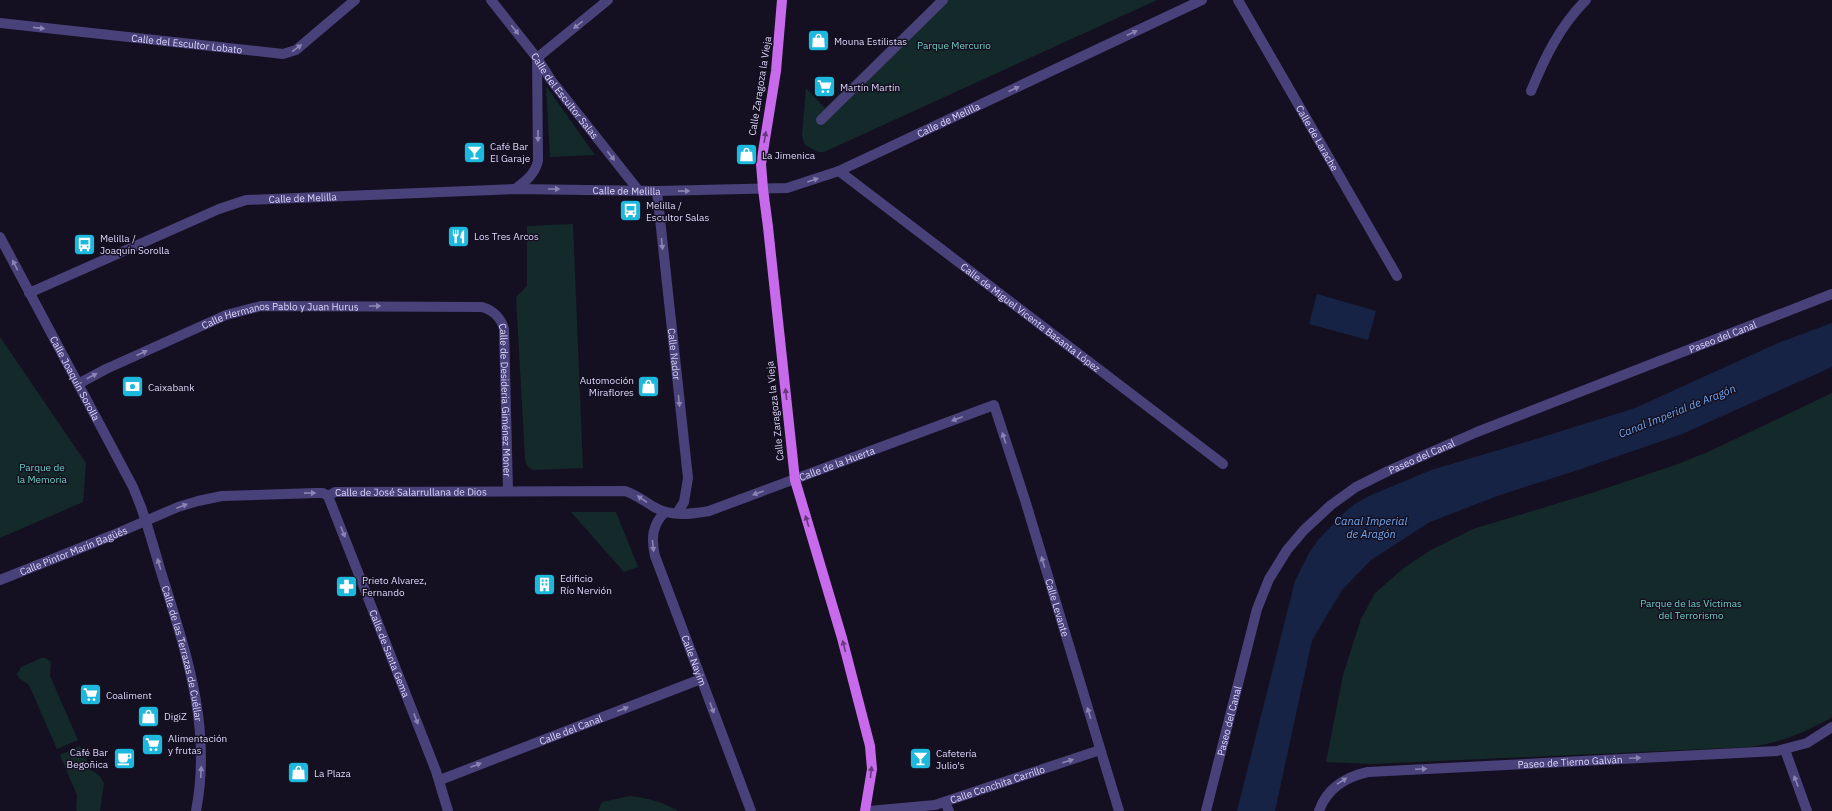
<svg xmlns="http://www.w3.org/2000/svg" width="1832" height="811" viewBox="0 0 1832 811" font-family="'IBM Plex Sans',sans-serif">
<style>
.green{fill:#14292a}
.water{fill:#162345}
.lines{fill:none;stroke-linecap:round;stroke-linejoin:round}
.minor{stroke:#49417a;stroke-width:10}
.major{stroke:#c86aec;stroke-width:10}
.oneway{fill:#8c84b4}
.oneway2{fill:#66387c}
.labels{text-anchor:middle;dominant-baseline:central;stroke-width:3;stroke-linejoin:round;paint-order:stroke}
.poi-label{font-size:10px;fill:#ddd6fa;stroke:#151021;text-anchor:start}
.street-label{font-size:10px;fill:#ddd6fa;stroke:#151021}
.park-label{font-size:10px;fill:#6bd0c1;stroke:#151021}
.water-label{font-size:11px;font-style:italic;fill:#71a7ed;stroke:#151021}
</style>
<rect width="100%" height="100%" fill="#151021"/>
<path class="green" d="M936 0H1157L824 152H818L805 145 802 136 806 88 825 108Z
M546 86 595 155 550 157Z
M573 224 583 468 534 470C528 468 526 465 525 458L516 297 527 286V226Z
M0 337 86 463 83 502 0 538Z
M1832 393V717L1829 719C1801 734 1781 742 1751 747L1370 764 1326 762 1343 675 1361 619 1375 593 1405 567 1431 550 1473 529 1595 492 1678 464 1710 451Z
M571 512H616L638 567 624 572Z
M41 658H46L51 662 50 676 78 740 57 749 29 685 19 678 17 674 21 667Z
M80 746 91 770 99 775 104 783 100 811H77L76 810 77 795 60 755Z
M630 796C648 798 663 802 678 811H598L602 802Z"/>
<path class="water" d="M1317 294 1376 311 1368 340 1309 324Z
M1832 323V367L1682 434 1578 470 1500 495 1430 522 1371 560 1342 590 1312 640 1275 811H1237L1295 581 1309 553 1318 540 1345 512 1355 504 1369 496 1431 470 1536 439 1635 408 1778 343Z"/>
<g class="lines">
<g class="minor">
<path id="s1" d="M491 0 537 58 551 80 639 191"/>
<path id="s2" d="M1238 0 1397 276"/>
<path id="s3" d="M0 23 283 54 296 50 355 0"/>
<path d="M1531 91C1545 57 1560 26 1586 0"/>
<path d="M821 120 943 0"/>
<path id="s4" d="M839 171 1223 464"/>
<path d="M515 189C525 182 535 174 538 161L537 58 608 0"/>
<path id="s5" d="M657 191 688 478 684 502 677 513"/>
<path id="s6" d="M0 237 133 487 141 507C151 535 158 564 167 591 190 665 211 733 196 811"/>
<path id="s7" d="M29 293 219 209 246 200 515 189 657 191 787 188 839 171 1202 0"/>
<path id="s8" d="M78 384 106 369 226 315 261 306 482 307C493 310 501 318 504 329L508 491"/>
<path id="s9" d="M328 496 335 492 625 491C637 495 645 502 656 508 671 517 693 514 709 511L994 405 1025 500 1119 811"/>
<path id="s10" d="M328 496 436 771 448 811"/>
<path id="s11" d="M665 512C652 525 651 538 655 556L751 811"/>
<path id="s12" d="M0 580 113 535 178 507 198 501 222 496 316 493H323L328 496"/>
<path d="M1785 750 1807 811"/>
<path id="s13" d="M440 780 701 679"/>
<path d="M945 802 949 811"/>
<path id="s14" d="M869 811 935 805 1100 750"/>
<path id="s15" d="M1206 811 1257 609 1269 579 1287 550 1304 530 1331 505 1356 487 1388 471 1477 432 1832 294"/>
<path id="s16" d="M1319 811C1327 788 1345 777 1368 772L1777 751 1807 743 1832 727"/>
</g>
<path class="major" d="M782 0 776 71 761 164 763 189 768 227 795 480 842 638 870 746 872 769 865 811"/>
</g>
<defs><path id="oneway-solid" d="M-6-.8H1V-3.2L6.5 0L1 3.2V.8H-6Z"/></defs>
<g class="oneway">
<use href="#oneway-solid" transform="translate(578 25) rotate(141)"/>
<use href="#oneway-solid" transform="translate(39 28) rotate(6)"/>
<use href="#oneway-solid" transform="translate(515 30) rotate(51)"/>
<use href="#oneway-solid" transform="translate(1132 33) rotate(-25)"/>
<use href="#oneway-solid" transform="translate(297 48) rotate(-36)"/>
<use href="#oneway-solid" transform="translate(1014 89) rotate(-25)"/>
<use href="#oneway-solid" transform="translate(538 136) rotate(90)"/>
<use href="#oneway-solid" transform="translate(611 156) rotate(51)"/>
<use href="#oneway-solid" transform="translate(813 180) rotate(-19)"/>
<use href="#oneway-solid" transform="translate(554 189)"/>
<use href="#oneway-solid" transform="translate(684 191) rotate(-1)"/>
<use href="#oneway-solid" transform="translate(662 244) rotate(84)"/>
<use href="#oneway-solid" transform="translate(15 265) rotate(-117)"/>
<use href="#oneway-solid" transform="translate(375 306)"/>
<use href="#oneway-solid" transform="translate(142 353) rotate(-24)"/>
<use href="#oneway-solid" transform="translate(92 376) rotate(-28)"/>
<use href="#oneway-solid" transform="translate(679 401) rotate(84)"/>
<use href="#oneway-solid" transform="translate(957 419) rotate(159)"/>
<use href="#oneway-solid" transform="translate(1004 438) rotate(-108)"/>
<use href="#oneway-solid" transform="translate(310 493) rotate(-1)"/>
<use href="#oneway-solid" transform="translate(758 493) rotate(160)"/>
<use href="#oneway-solid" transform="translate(642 499) rotate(-146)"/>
<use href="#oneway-solid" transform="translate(182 506) rotate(-21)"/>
<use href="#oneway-solid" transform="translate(343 532) rotate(69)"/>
<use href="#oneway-solid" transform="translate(653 546) rotate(84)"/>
<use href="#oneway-solid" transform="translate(1043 562) rotate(-107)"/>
<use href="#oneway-solid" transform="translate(159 564) rotate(-107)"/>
<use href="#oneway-solid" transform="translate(712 708) rotate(70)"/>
<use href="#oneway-solid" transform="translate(623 709) rotate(-21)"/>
<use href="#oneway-solid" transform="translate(1089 713) rotate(-107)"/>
<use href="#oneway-solid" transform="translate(416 719) rotate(69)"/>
<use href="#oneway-solid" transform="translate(1635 758) rotate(-3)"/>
<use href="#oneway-solid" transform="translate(1068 761) rotate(-18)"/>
<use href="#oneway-solid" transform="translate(476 765) rotate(-21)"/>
<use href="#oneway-solid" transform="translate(1421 769) rotate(-3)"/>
<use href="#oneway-solid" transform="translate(201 772) rotate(-87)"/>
<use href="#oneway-solid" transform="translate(1342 781) rotate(-32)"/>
<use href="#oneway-solid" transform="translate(1796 781) rotate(-111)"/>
</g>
<g class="oneway2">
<use href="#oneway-solid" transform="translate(765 137) rotate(-81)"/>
<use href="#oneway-solid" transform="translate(786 394) rotate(-96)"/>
<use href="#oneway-solid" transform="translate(807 521) rotate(-107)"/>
<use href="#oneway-solid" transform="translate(844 646) rotate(-104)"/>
<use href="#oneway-solid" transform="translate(871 772) rotate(-84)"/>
</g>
<defs>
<symbol id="shop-square" viewBox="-11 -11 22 22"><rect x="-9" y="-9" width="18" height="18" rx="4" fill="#1db8de" stroke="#151021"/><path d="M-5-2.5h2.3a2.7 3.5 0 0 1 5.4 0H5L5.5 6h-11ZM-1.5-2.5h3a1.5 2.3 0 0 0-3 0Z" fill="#fff"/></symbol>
<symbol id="supermarket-square" viewBox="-11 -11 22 22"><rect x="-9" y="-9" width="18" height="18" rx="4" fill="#1db8de" stroke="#151021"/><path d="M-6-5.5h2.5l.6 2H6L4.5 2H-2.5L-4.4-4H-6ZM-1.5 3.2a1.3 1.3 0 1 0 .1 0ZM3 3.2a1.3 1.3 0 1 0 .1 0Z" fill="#fff"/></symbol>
<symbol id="bar-square" viewBox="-11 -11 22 22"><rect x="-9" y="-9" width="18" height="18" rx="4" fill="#1db8de" stroke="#151021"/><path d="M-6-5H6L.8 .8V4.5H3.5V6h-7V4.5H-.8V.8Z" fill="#fff"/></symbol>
<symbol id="bus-square" viewBox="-11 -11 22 22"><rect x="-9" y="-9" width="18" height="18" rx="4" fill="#1db8de" stroke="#151021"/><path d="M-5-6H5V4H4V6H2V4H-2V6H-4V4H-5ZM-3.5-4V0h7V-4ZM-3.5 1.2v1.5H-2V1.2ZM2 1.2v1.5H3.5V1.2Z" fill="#fff"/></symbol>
<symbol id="restaurant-square" viewBox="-11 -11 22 22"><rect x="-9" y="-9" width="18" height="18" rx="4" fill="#1db8de" stroke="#151021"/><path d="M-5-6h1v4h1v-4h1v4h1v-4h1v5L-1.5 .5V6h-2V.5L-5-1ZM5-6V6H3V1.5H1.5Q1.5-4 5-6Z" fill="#fff"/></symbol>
<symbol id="bank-square" viewBox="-11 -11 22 22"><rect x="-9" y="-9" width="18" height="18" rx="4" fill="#1db8de" stroke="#151021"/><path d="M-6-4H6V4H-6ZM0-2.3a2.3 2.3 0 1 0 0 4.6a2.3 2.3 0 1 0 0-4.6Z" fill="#fff"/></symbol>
<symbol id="building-square" viewBox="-11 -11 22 22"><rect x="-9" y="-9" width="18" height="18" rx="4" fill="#1db8de" stroke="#151021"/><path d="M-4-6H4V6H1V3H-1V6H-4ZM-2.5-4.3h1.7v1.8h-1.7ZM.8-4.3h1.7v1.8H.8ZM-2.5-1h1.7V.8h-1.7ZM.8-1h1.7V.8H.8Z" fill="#fff"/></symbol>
<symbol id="pharmacy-square" viewBox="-11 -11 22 22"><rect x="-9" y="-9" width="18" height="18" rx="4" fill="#1db8de" stroke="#151021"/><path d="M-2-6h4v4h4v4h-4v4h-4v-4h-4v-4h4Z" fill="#fff"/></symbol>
<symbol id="cafe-square" viewBox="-11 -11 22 22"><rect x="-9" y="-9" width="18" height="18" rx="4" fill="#1db8de" stroke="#151021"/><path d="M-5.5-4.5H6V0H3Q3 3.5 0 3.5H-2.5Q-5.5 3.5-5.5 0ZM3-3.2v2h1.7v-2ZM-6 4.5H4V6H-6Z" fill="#fff"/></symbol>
</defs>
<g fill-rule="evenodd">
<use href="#shop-square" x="806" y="28" width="25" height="25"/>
<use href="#supermarket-square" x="812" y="74" width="25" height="25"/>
<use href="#bar-square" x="462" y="140" width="25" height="25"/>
<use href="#shop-square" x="734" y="142" width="25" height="25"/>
<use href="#bus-square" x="618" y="198" width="25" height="25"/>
<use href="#restaurant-square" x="446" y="224" width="25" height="25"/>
<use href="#bus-square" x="72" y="232" width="25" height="25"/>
<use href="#shop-square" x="636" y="374" width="25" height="25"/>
<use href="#bank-square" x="120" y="374" width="25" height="25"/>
<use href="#building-square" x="532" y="572" width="25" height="25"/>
<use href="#pharmacy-square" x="334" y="574" width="25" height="25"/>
<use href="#supermarket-square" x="78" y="682" width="25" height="25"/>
<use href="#shop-square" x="136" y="704" width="25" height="25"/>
<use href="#supermarket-square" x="140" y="732" width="25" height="25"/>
<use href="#cafe-square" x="112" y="746" width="25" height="25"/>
<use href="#bar-square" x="908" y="746" width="25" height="25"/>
<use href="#shop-square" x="286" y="760" width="25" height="25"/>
</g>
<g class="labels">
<g class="poi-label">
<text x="834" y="41">Mouna Estilistas</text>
<text x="840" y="87">Martín Martín</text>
<text x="490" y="146">Café Bar<tspan x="490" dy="12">El Garaje</tspan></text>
<text x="762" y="155">La Jimenica</text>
<text x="646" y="205">Melilla /<tspan x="646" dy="12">Escultor Salas</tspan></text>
<text x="474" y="236">Los Tres Arcos</text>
<text x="100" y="238">Melilla /<tspan x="100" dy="12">Joaquín Sorolla</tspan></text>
<text x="634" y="380" text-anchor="end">Automoción<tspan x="634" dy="12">Miraflores</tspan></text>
<text x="148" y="387">Caixabank</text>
<text x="560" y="578">Edificio<tspan x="560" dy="12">Río Nervión</tspan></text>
<text x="362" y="580">Prieto Alvarez,<tspan x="362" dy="12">Fernando</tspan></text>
<text x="106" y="695">Coaliment</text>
<text x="164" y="716">DigiZ</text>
<text x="168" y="738">Alimentación<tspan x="168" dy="12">y frutas</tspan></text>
<text x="108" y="752" text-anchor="end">Café Bar<tspan x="108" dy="12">Begoñica</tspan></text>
<text x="936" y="753">Cafetería<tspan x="936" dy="12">Julio's</tspan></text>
<text x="314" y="773">La Plaza</text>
</g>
<g class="street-label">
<text stroke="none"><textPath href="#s3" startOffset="188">Calle del Escultor Lobato</textPath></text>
<text transform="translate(760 86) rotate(-81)">Calle Zaragoza la Vieja</text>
<text stroke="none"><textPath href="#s1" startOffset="121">Calle del Escultor Salas</textPath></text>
<text stroke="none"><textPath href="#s7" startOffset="953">Calle de Melilla</textPath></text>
<text stroke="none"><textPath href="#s2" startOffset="159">Calle de Larache</textPath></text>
<text stroke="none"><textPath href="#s7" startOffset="617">Calle de Melilla</textPath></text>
<text stroke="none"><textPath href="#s7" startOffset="293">Calle de Melilla</textPath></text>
<text stroke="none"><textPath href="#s8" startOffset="217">Calle Hermanos Pablo y Juan Hurus</textPath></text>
<text stroke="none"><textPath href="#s4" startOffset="241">Calle de Miguel Vicente Basanta López</textPath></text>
<text stroke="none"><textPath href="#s15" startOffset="765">Paseo del Canal</textPath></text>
<text stroke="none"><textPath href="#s5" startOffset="164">Calle Nador</textPath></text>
<text stroke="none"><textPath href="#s6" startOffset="160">Calle Joaquín Sorolla</textPath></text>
<text stroke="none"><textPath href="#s8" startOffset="524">Calle de Desideria Giménez Moner</textPath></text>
<text transform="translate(775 411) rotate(-96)">Calle Zaragoza la Vieja</text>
<text stroke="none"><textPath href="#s15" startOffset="441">Paseo del Canal</textPath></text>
<text stroke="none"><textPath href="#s9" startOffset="524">Calle de la Huerta</textPath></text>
<text stroke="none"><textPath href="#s9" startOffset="84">Calle de José Salarrullana de Dios</textPath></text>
<text stroke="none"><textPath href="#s12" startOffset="79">Calle Pintor Marín Bagüés</textPath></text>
<text stroke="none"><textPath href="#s9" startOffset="904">Calle Levante</textPath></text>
<text stroke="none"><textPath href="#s6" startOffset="457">Calle de las Terrazas de Cuéllar</textPath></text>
<text stroke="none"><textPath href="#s10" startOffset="169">Calle de Santa Gema</textPath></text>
<text stroke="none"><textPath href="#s11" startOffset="159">Calle Nayim</textPath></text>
<text stroke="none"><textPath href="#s15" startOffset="93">Paseo del Canal</textPath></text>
<text stroke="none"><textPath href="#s13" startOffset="140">Calle del Canal</textPath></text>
<text stroke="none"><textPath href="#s16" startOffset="268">Paseo de Tierno Galván</textPath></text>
<text stroke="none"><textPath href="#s14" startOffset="132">Calle Conchita Carrillo</textPath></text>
</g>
<g class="park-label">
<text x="954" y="45">Parque Mercurio</text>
<text x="42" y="467">Parque de<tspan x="42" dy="12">la Memoria</tspan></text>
<text x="1691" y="603">Parque de las Víctimas<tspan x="1691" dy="12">del Terrorismo</tspan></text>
</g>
<g class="water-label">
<text transform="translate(1677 411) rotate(-22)">Canal Imperial de Aragón</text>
<text x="1371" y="521">Canal Imperial<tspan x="1371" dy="13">de Aragón</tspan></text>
</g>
</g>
</svg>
